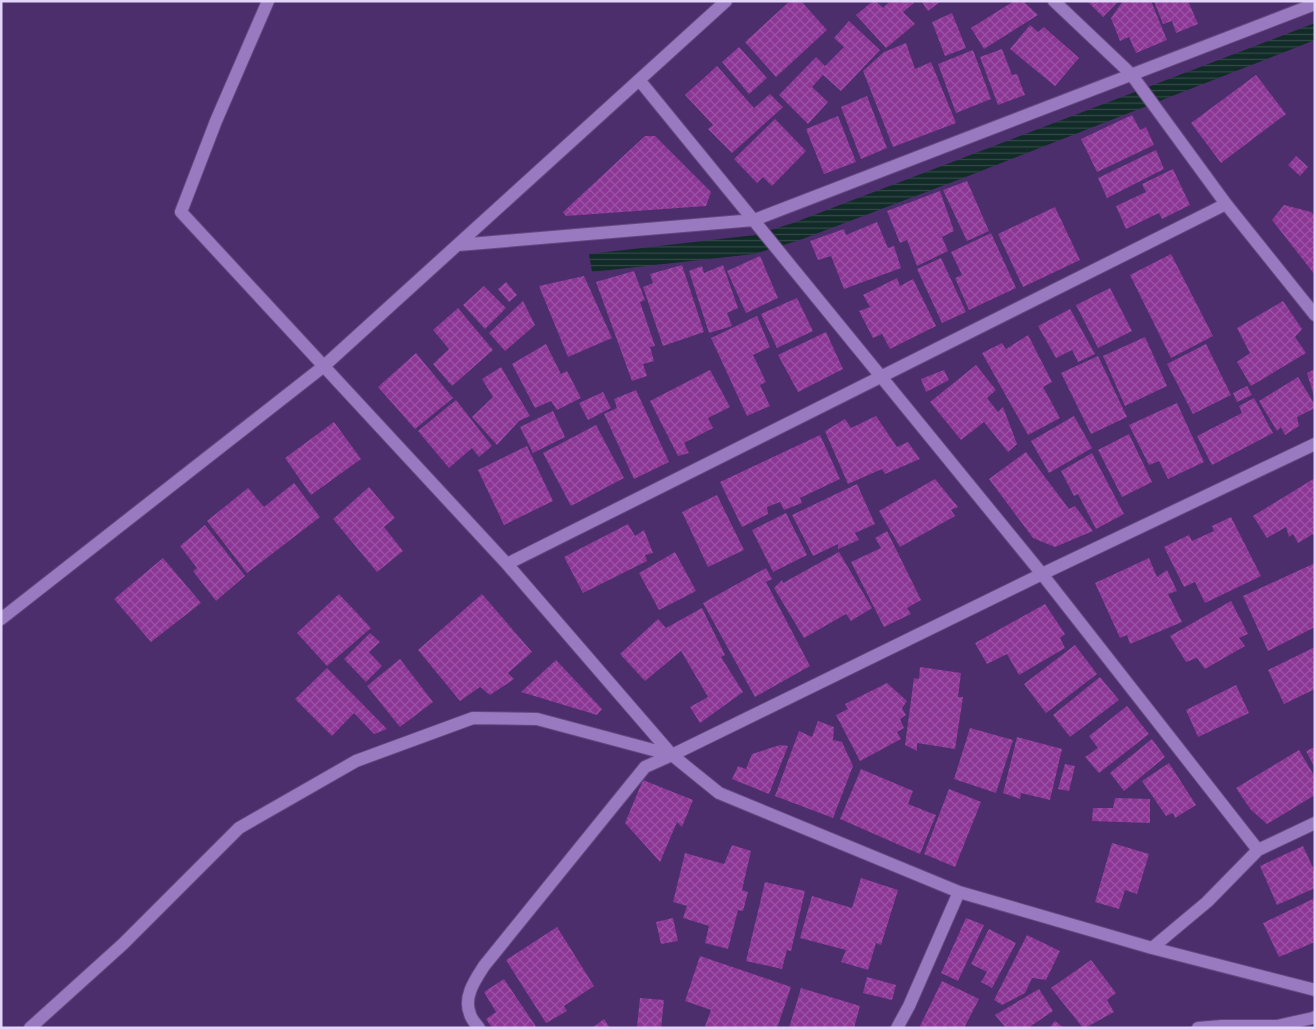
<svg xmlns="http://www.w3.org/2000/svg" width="1316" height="1029" viewBox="0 0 1316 1029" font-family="'IBM Plex Serif',serif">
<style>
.water{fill:url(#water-rules)}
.building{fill:url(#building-cross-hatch)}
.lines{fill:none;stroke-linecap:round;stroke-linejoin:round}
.minor-casing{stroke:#64497f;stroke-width:14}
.minor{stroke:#997ac0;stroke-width:12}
</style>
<defs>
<pattern id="water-rules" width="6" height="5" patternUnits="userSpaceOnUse" patternTransform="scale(1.25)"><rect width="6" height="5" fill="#112b27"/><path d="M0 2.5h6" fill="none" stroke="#344947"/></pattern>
<pattern id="building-cross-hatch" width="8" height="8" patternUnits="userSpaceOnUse" patternTransform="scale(1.25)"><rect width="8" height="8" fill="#8c3695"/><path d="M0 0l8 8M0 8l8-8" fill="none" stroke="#9c52a5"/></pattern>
</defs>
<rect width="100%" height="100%" fill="#4c2e6d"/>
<path class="water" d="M1315 23V40L971 175 800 240 754 254 592 272 589 254 755 235 793 223Z"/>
<path class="building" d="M790 1H801L827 30 776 77 745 42Z
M873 1H876L883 8 890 1H912L914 3 903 12 915 24 886 48 856 15Z
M921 1H941L928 11Z
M1014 1H1023L1038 15 984 49 971 28Z
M1087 1H1119L1103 17Z
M1123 1H1151L1167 40 1136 53 1129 37 1120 41 1111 18Z
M1154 1H1188L1198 24 1176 33 1172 21 1163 24Z
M952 13 966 48 945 56 932 22Z
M849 21 880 50 841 91 823 75 812 87 828 102 808 124 779 95 816 57 825 66 844 47 834 38Z
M1030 25 1038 32 1044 27 1079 58 1055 86 1010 49Z
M906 43 915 69 931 62 956 123 893 147 863 71 884 52Z
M739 47 767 78 749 94 722 62Z
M1002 49 1012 75 1017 74 1025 95 998 105 980 57Z
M973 50 991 99 956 113 938 64Z
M717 66 754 108 770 94 783 107 732 153 708 129 713 125 685 95Z
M1256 75 1286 114 1221 163 1191 123Z
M867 96 887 148 861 159 841 107Z
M1132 115 1140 130 1146 127 1154 145 1097 172 1081 139Z
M838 116 856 162 824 174 806 129Z
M775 119 806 151 772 186 763 177 757 183 734 159Z
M645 136H655L711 192 706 206 566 216 563 212Z
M1156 150 1164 169 1107 198 1098 178Z
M1296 156 1308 167 1300 176 1288 165Z
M1173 169 1190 205 1162 219 1159 213 1126 229 1116 206 1146 192 1142 184Z
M967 181 989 231 967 241 943 190Z
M940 191 954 231 942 237 948 251 917 266 907 240 900 243 887 211Z
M1284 205 1311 212 1315 216V275L1272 220Z
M1055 207 1080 260 1023 287 998 234Z
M877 222 888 248 894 246 901 268 844 289 831 256 818 260 810 241 844 229 846 235Z
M991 233 1016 288 969 310 955 278 962 275 951 252Z
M1171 254 1213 336 1171 358 1130 275Z
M760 256 778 298 746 313 727 271Z
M941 258 966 312 942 323 917 269Z
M682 265 704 332 663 346 643 287 653 283 650 274Z
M723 265 738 308 727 313 732 326 709 333 689 271 702 266 704 273Z
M634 271 645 300 640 302 655 346 650 347 654 361 643 364 647 376 632 381 596 282Z
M584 276 612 338 568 357 539 286Z
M897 278 900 286 913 279 936 326 890 349 882 334 873 338 859 311 870 307 863 295Z
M506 282 517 295 509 302 498 289Z
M484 286 506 308 485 329 463 305Z
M1110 288 1132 331 1098 348 1076 305Z
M797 298 813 331 777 348 761 314Z
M523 301 535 325 505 351 489 333Z
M1283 301 1302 329 1295 337 1306 353 1251 386 1237 362 1250 353 1237 328Z
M458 308 493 350 452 386 433 364 449 349 433 330Z
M1070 309 1095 354 1078 362 1072 350 1056 358 1038 326Z
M757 316 770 347 753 355 766 382 760 385 770 406 747 416 711 338Z
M826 332 843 369 798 392 778 355Z
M1028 335 1052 382 1043 387 1060 418 1028 435 982 353 1002 343 1006 349Z
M1145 337 1167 386 1125 406 1103 356Z
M546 344 561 374 567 371 581 398 557 410 551 401 535 408 512 364Z
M1206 344 1231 395 1193 414 1167 364Z
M416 353 453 398 415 429 378 387Z
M1098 356 1127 417 1091 434 1061 373Z
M976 365 996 390 987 398 998 412 1003 407 1017 444 1008 452 984 422 961 440 930 402Z
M501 367 530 416 519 421 497 445 472 417 493 397 482 379Z
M1315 369V396H1314L1307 373Z
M710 370 730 407 708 418 713 428 684 443 689 453 678 456 650 401Z
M944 370 949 380 926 392 921 379Z
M1298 377 1315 405V408L1297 417 1299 426 1285 435 1281 427 1277 431 1259 401Z
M1247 386 1252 395 1237 402 1233 393Z
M636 390 669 462 634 479 604 414 617 408 614 399Z
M603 392 611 408 588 420 579 403Z
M1254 398 1273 433 1212 465 1197 436 1242 413 1239 406Z
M456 400 492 446 479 457 472 448 449 468 418 431Z
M1177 403 1204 462 1168 479 1159 461 1149 465 1129 425Z
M553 411 565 437 533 453 520 427Z
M876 416 897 447 908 442 920 459 885 474 882 469 848 484 825 431 845 419 851 428Z
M1074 416 1092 448 1049 473 1031 441Z
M334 422 361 459 311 495 285 458Z
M596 425 624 478 571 506 543 453Z
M1129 434 1152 482 1122 497 1098 450Z
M820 435 840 479 800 498 802 503 784 510 780 502 767 507 768 514 742 527 720 482Z
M527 446 553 501 504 525 478 470Z
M1026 452 1069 509 1075 506 1093 531 1055 547 1033 538 989 479Z
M1092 453 1124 514 1096 529 1078 494 1074 496 1061 471Z
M1315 478V538L1313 534 1298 543 1293 534 1289 537 1286 527 1267 538 1253 516Z
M935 479 958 507 951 510 955 516 900 547 879 511Z
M294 483 320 517 247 573 207 521 248 488 264 507Z
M857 484 875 524 855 533 859 540 838 549V544L813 556 792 515Z
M369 487 395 518 384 527 403 551 377 572 333 519Z
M717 495 744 550 708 567 682 512Z
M786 513 807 555 773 572 752 530Z
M1231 517 1261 576 1205 603 1195 582 1184 587 1164 547 1189 535 1192 541 1214 531 1212 526Z
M628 524 635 536 644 530 653 553 645 555 647 561 583 593 564 557Z
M205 525 245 576 216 601 193 571 197 568 180 546Z
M887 531 921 600 907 608 911 614 884 627 851 562 881 548 875 538Z
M675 552 696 591 659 610 639 573Z
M839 552 872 608 851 621 846 614 804 638 774 588 782 580 783 583Z
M163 558 201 603 151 642 114 599Z
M1149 558 1157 577 1167 570 1177 591 1168 594 1182 622 1130 644 1127 635 1120 638 1095 583Z
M1315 563V627L1268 651 1243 596Z
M766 568 772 579 766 582 810 666 755 697 703 603Z
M339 594 371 628 327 666 297 633Z
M482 594 532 652 508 673 514 679 490 695 480 687 460 701 418 650Z
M1231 601 1248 634 1239 638 1245 646 1205 669 1197 658 1186 662 1170 636Z
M1045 604 1065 634 1060 638 1065 648 1019 675 1007 654 987 664 975 643Z
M702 608 725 655 721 657 743 692 700 723 690 707 708 697 681 651 645 681 620 654 658 619 666 628Z
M370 633 380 642 369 652 382 666 366 682 344 659Z
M1075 645 1097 674 1046 713 1024 684Z
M1315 647V689L1284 704 1268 670Z
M400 659 433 702 400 727 367 686Z
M556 660 602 709 597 715 521 692Z
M920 667 961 673 958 697H963L955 749 917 743V751L905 745 914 678 919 679Z
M327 668 387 729 374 734 354 713 332 736 295 699Z
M1100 677 1119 700 1070 737 1053 715Z
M887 683 907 701 902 708 906 715 900 719 904 728 897 732 901 739 860 761 836 715 848 709 845 704Z
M1236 685 1249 713 1198 737 1186 710Z
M1127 706 1149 734 1099 773 1085 757 1098 748 1089 736Z
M818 721 834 727 833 740 842 742 853 766 833 818 775 796 799 731 812 737Z
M970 728 1013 740 996 793 954 779Z
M1017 737 1062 749 1050 800 1021 793 1020 799 1003 793Z
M1152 739 1165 757 1124 791 1110 773Z
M780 745 788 746 769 794 732 779 738 766 746 769 752 754Z
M1315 747V768L1306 751Z
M1299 750 1315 777V795L1267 824 1251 810 1236 788Z
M1169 763 1196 805 1175 818 1173 813 1166 816 1142 781Z
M1065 764 1075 766 1069 791 1058 789Z
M861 769 913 791 908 804 936 815 920 854 840 819Z
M643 780 693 800 682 827 677 822 660 862 625 823Z
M949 789 981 802 955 867 924 854Z
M1115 798 1150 799V823L1092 821 1093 808H1113Z
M1112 843 1149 854 1137 894 1125 890 1119 909 1095 902Z
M732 845 751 851 742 890 748 892 743 911 738 910 728 949 705 943 709 926 683 918 687 906 673 902 685 853 724 864Z
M1303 846 1315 872V888L1277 905 1260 866Z
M861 878 898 890 881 945 876 943 868 970 841 962 846 950 800 938 812 896 852 908Z
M765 882 805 891 791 951 787 950 782 969 746 961Z
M1315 898V942L1279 957 1263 923Z
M673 918 678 941 661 944 656 922Z
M966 918 984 925 958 981 941 973Z
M557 927 594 986 564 1006 567 1011 546 1023 506 960Z
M989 929 1016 943 992 988 981 982 987 972 971 964Z
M1027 935 1060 951 1046 980 1032 978 1025 993 1002 1005 994 1000Z
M700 956 791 987 777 1028H712L705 1026 711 1010 685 1001Z
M1091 960 1116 993 1107 1000 1114 1012 1085 1028H1083L1051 988Z
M867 977 896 985 892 1000 863 993Z
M504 979 537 1028H492L486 1019 496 1012 484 992Z
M942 981 979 999 964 1028H950L947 1026 946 1028H919Z
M801 988 860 1006 854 1028H789Z
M1039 989 1053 1011 1028 1028H1006L995 1015Z
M640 998 664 1000 661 1028 637 1027Z
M604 1019 610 1028H592Z
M1055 1021 1064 1028H1049Z"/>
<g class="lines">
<defs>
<path id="minor" d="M268 1 216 121 181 212 507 564 672 755 719 793 959 892 1152 948 1315 990
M1054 1 1131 74 1226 204 1315 315
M640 81 1042 574 1258 850
M458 245 754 220 1315 4
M507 564 1226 204
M1 619 324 366 726 1
M1152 948 1207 902 1258 850 1315 823
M30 1028 123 944 239 828 356 761 473 718 537 719 672 755
M479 1028C476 1024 471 1019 470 1014 463 997 475 980 484 966L645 767 672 755 1042 574 1315 444
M897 1028 909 1006 959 892
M1198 1028 1222 1026H1277L1313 1018 1315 1017"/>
</defs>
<use href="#minor" class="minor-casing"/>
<use href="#minor" class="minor"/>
</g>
<rect width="1316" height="1029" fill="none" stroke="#e3d4f9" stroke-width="5"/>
</svg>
